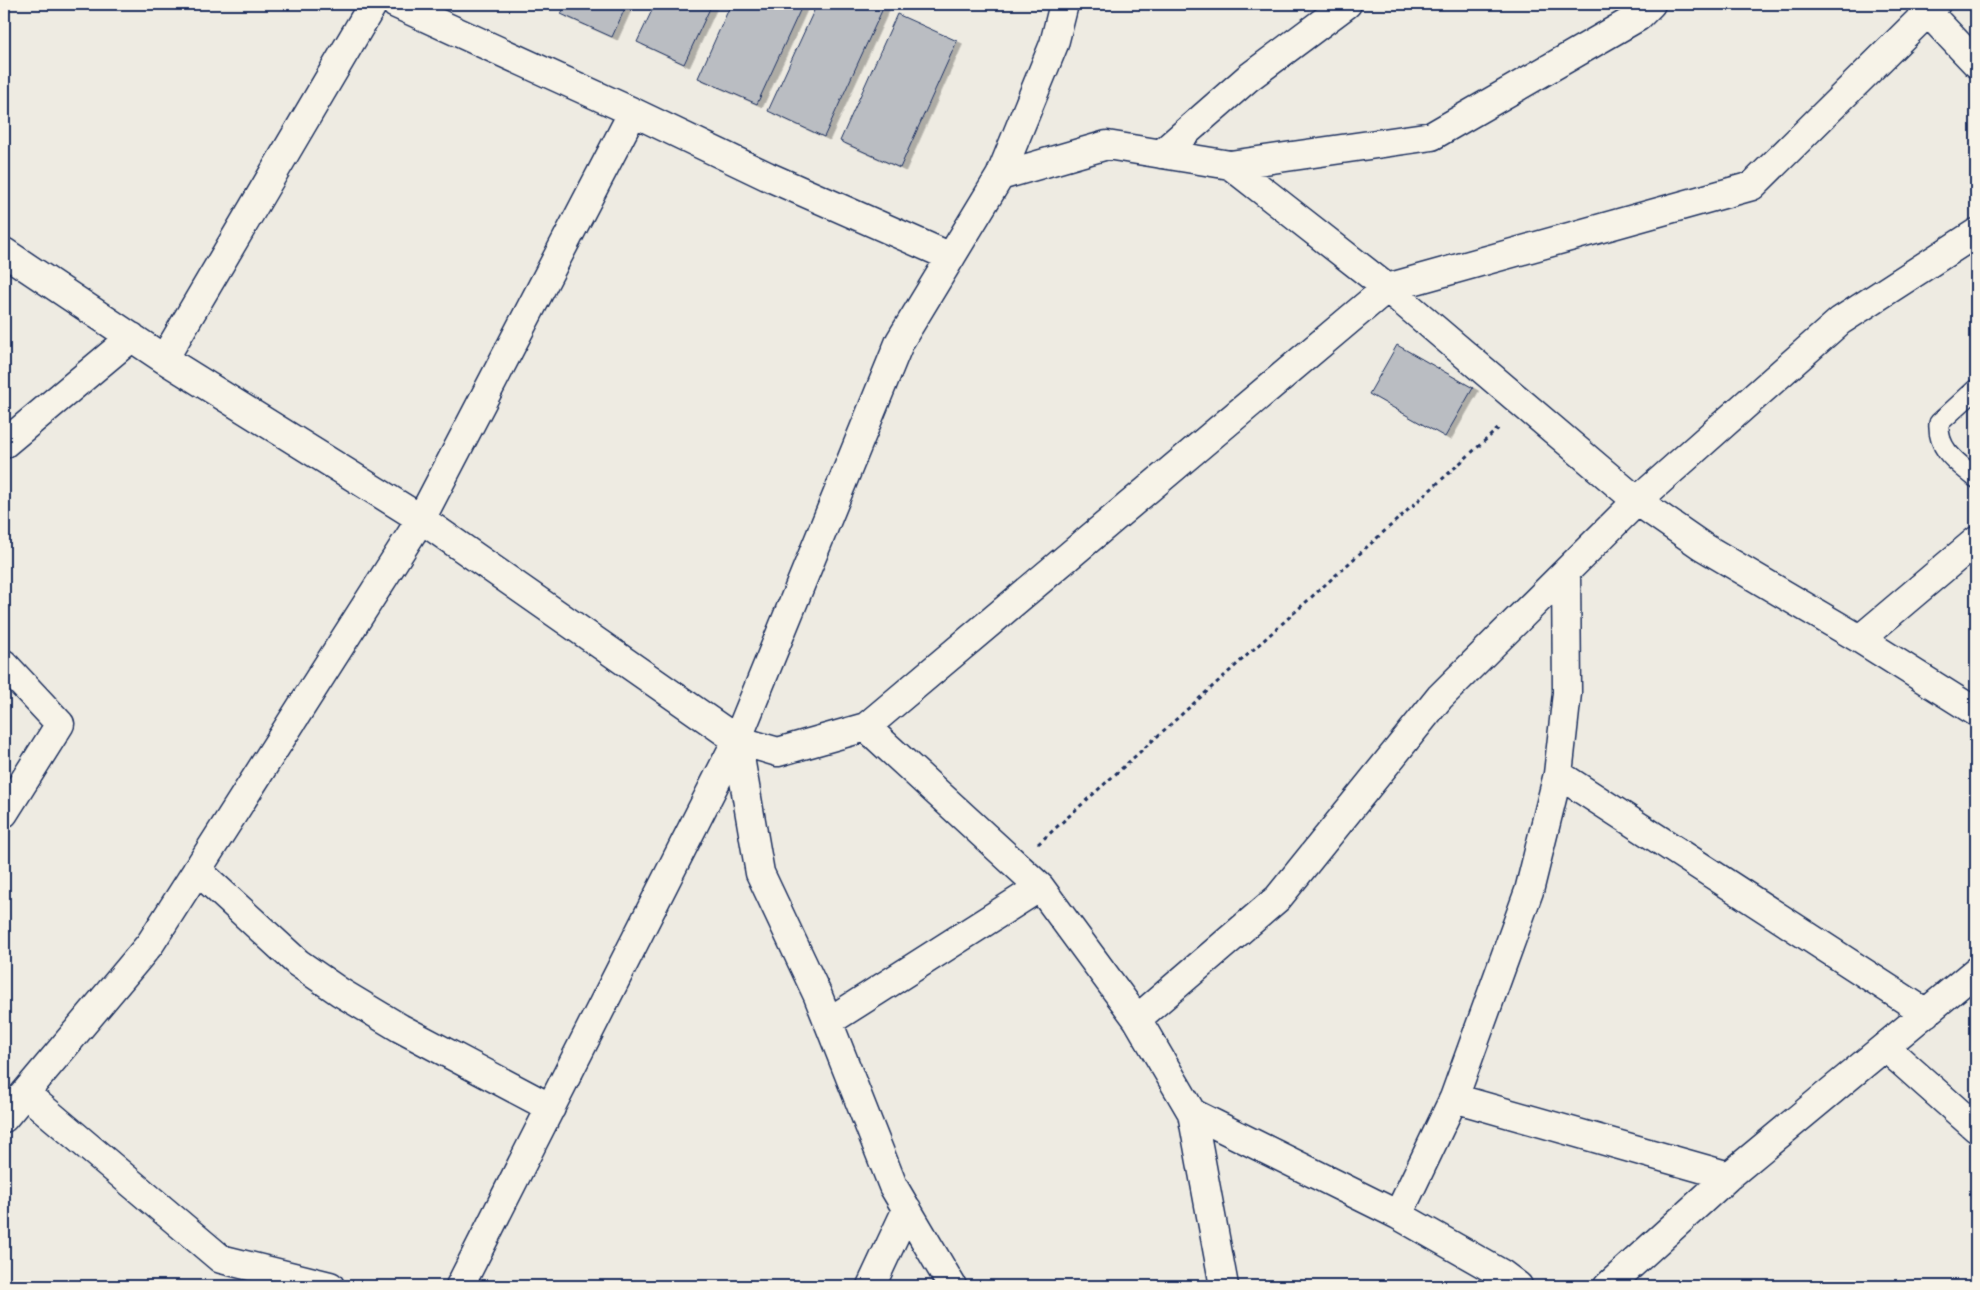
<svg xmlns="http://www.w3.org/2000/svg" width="1980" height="1290" viewBox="0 0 1980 1290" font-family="Dekko,sans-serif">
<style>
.building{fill:#babdc2;stroke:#1b2f5e;filter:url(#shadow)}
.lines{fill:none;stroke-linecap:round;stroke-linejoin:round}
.lane-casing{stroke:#1b2f5e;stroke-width:22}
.street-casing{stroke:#1b2f5e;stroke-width:31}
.path{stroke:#1b2f5e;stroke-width:3;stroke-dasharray:4 4;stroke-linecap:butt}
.lane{stroke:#f7f3e8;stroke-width:19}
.street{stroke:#f7f3e8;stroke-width:28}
</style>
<defs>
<filter id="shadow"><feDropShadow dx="5.5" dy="3" stdDeviation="0" flood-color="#0004"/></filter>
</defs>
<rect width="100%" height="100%" fill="#eeebe2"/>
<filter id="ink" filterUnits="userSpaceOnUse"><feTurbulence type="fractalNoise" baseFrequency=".02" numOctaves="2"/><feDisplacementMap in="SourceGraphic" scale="10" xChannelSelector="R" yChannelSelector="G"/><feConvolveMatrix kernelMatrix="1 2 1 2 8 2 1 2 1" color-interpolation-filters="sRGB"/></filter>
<g filter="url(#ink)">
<path class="building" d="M566 4H627L612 37 561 14Z
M655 4H712L684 64 637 42Z
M731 4H803L757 104 698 78Z
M817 4H885L824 137 768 111Z
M897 14 957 41 900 168 840 141Z
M1397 345 1473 388 1445 437 1369 394Z"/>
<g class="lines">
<defs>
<path id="lane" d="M1976 389 1939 423C1937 450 1957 462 1976 478"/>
<path id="street" d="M396 4 633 112 767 176 951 257
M1920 4 1976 63
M1161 154 1248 78 1347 4
M1230 165 1432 136 1638 17 1651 4
M1000 176 1107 145 1230 165 1387 288 1637 501 1702 546 1860 639 1976 712
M4 252 164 359 421 519 737 740 778 752 866 727 1387 288 1752 186 1936 4
M164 359 373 4
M4 444 132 337
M1860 639 1976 541
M4 664 60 724 4 813
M866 727 1040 887 1137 1019 1192 1113 1398 1215 1502 1274 1518 1286
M737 740 760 873 818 996 893 1186 952 1286
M1558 774 1926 1013
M197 870 298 963 340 992 400 1028 551 1108
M1137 1019 1278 898 1440 697 1637 501 1840 321 1976 233
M828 1022 1040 887
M1885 1047 1976 1128
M26 1094 221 1259 330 1286
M1454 1098 1729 1176
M1192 1113 1224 1286
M4 1118 150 944 421 519 633 112
M1398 1215 1454 1098 1529 891 1558 774 1567 693 1566 572
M460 1286 737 740 900 341 1000 176 1054 44 1064 4
M871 1286 907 1209
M1608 1286 1729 1176 1976 971"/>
</defs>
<use href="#lane" class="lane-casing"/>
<use href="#street" class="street-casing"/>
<path class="path" d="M1038 844 1501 426"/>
<use href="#lane" class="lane"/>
<use href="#street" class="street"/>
</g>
</g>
<rect width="1980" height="1290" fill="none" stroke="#f7f3e8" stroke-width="20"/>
<rect x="10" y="10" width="1960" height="1270" fill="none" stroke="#1b2f5e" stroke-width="2" filter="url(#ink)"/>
</svg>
